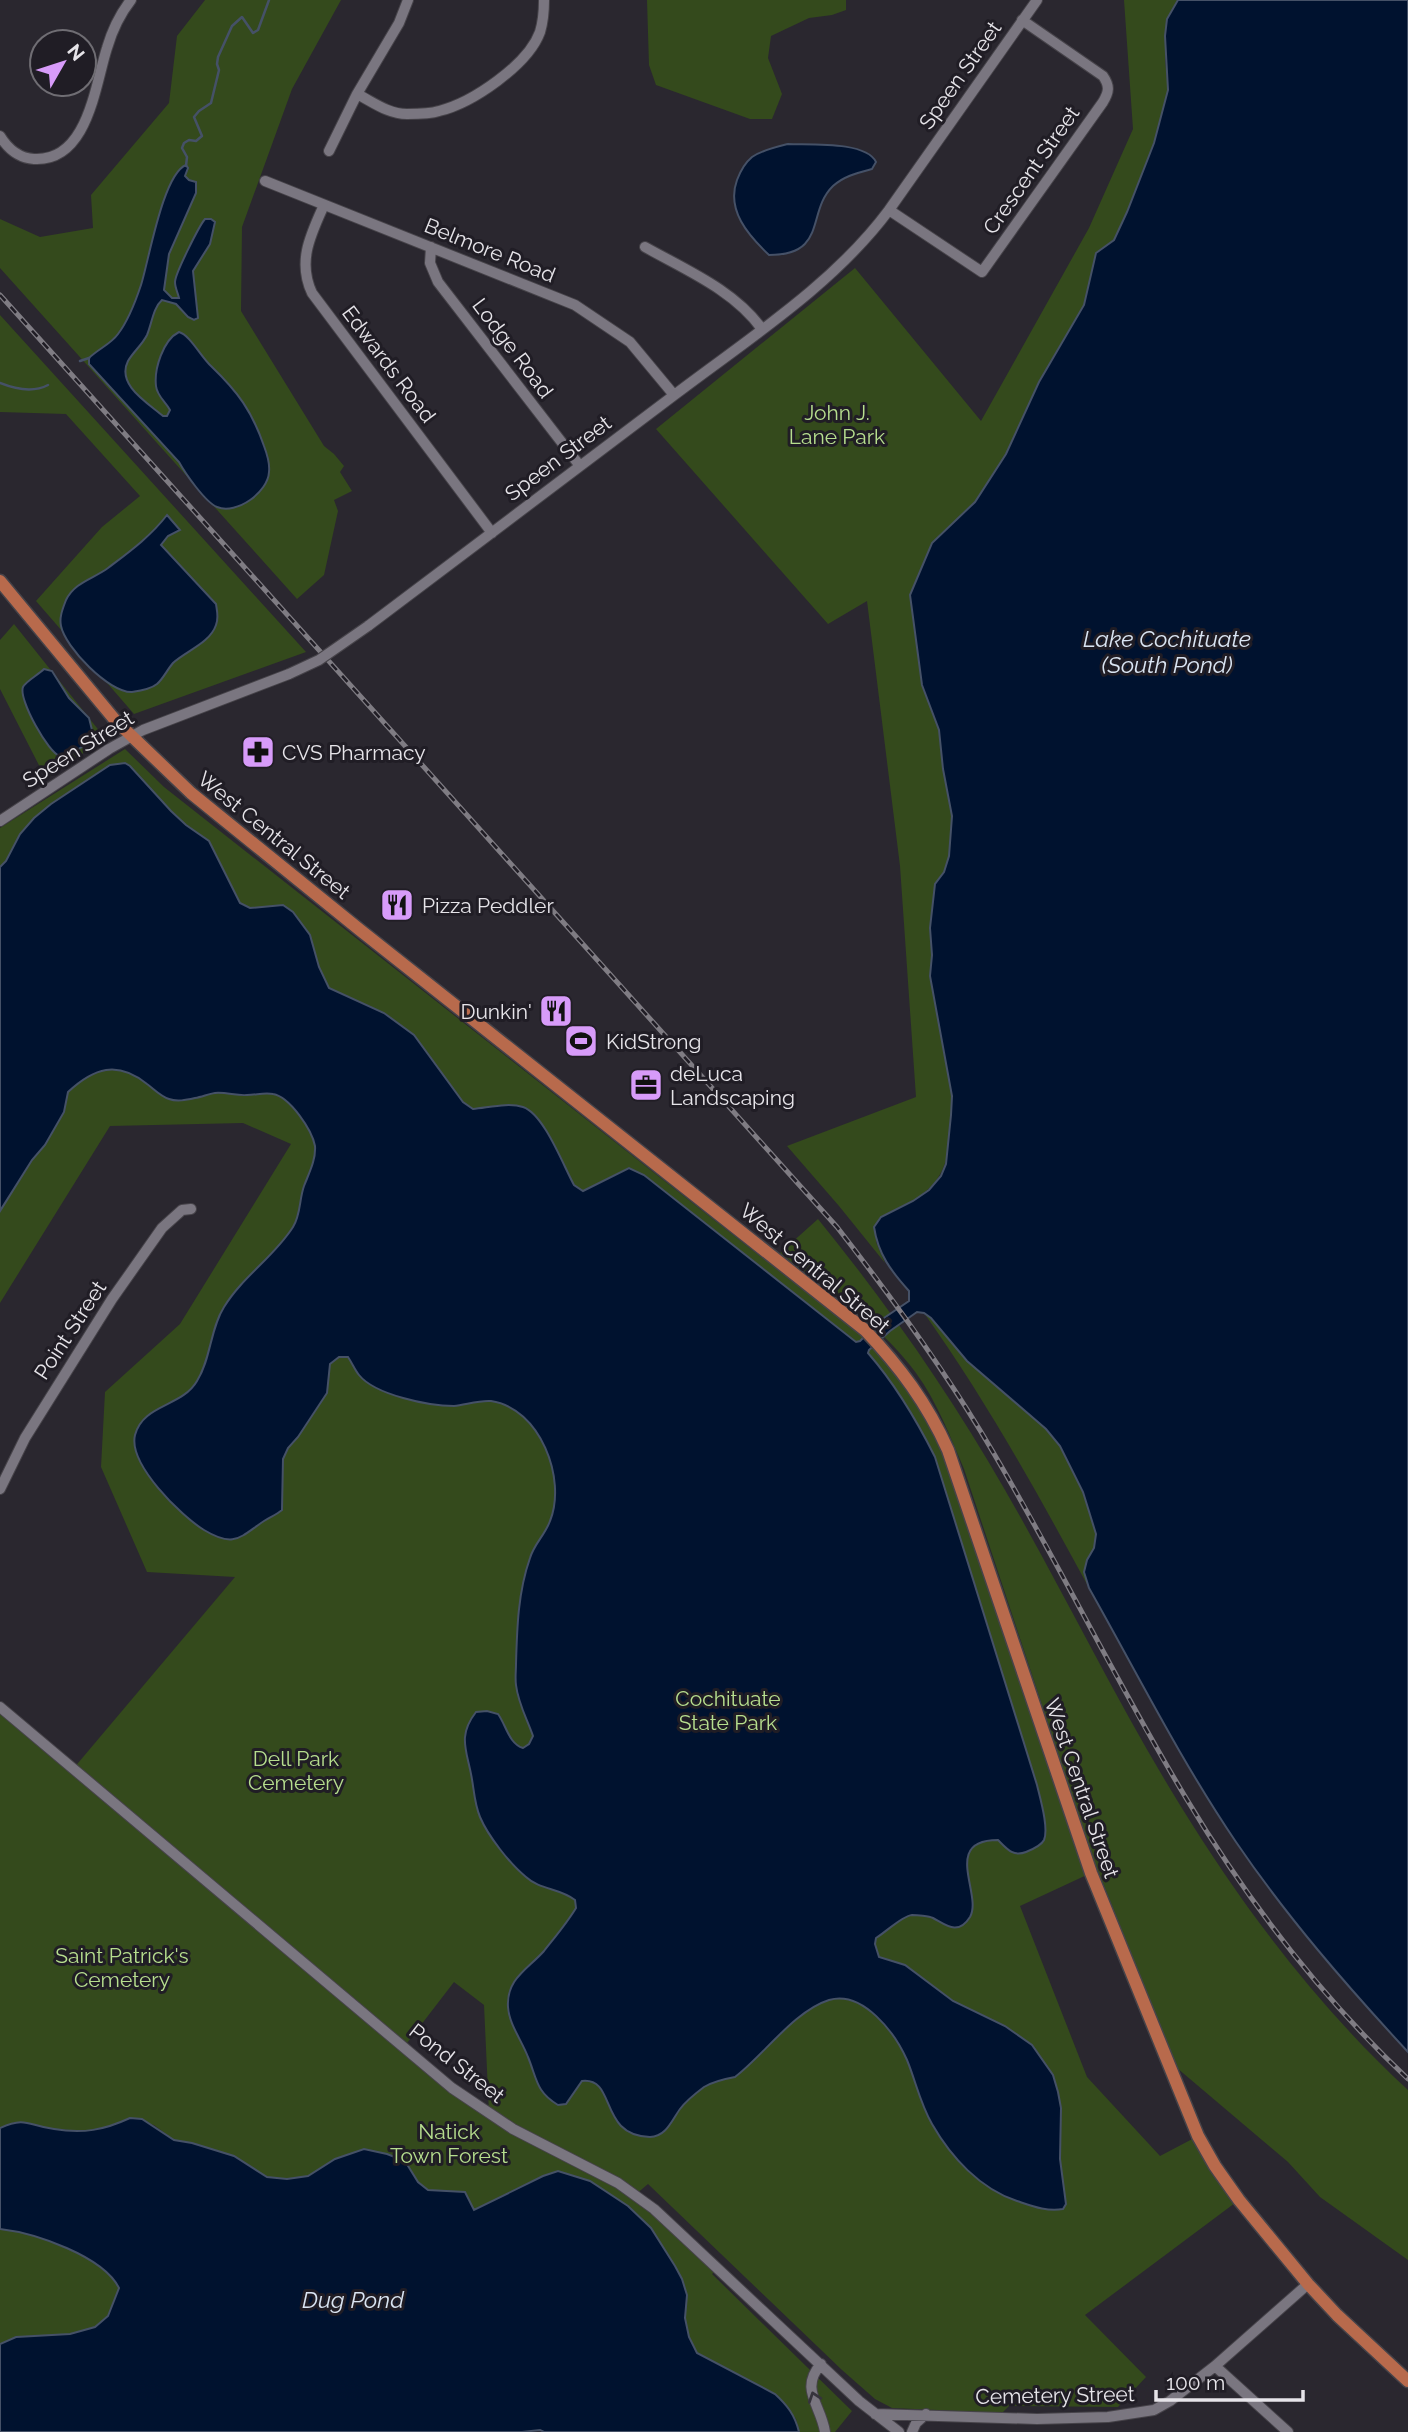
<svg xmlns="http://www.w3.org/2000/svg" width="1408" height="2432" viewBox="0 0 1408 2432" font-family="Raleway,sans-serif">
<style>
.green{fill:#344a1c;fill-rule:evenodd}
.water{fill:#00122f;stroke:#455167;stroke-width:2}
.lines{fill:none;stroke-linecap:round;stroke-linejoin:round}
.stream{stroke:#455167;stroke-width:2.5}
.minor-casing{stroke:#464349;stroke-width:12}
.major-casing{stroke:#464349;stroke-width:15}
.minor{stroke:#7a7680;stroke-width:10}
.major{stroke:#b86a4c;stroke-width:12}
.rail-casing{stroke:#7f7c83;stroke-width:5}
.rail{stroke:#201d25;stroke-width:2.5;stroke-dasharray:8;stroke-linecap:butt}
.minor-bridge-casing{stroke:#464349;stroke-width:12;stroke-linecap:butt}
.minor-bridge{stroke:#7a7680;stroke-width:10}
.oneway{stroke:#36333c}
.labels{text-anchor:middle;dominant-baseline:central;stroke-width:6;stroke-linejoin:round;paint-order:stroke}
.street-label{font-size:21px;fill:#e6e4e9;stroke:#201d25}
.park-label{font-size:21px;fill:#b6de8e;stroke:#201d25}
.poi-label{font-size:21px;fill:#e6e4e9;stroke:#201d25;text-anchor:start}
.water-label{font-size:23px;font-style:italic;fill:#dae5f3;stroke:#201d25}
</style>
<rect width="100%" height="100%" fill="#2a272f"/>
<path class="green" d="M205 0H341L292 89 242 227 241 311 324 446 334 454 344 466 340 472 352 491 334 500 338 511 324 575 297 599 0 268V219L40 237 93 228 91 195 169 103 177 36Z
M647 0H846V10L832 15 809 18 771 36 768 58 782 94 772 119H750L656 85 649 65Z
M1124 0H1178L1167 19 1165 60 1168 90 1154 143 1127 212 1114 240 1096 253 1084 305 1039 382 1006 454 975 502 932 543 914 625 922 685 939 730 943 769 952 816 949 856 944 872 935 884 930 928 932 955 930 976 952 1096C950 1166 950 1187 881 1217L876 1242 885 1263 839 1206 787 1146 916 1097 900 866 867 601 828 624 656 429 855 268 981 421 1089 228 1133 129Z
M0 315 306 652 134 714 36 601 102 527 140 496 66 414 0 412Z
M14 624 105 738 46 779 0 689V640Z
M125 749 164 787 812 1297 874 1340 938 1428 1091 1873 1020 1906 1087 2077 1160 2156 1198 2136 1239 2200 1085 2315 1146 2377 1118 2407 1009 2406 1002 2413 892 2408 875 2399 842 2370 648 2184 635 2195 719 2268 712 2274 852 2411 835 2432H799L796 2419 775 2394 697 2353 689 2337 685 2318 687 2295 651 2228 628 2206 590 2181 543 2176 474 2210 440 2190H428L418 2182 405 2161 287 2179 267 2177 234 2156 192 2143 174 2140 154 2125 130 2118 103 2130 88 2131 52 2129 15 2122 0 2128V1709L73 1769 235 1577 147 1572 101 1467 105 1392 180 1324 291 1144 243 1123 110 1126 0 1303V828ZM454 1982 484 2005 489 2113 404 2047Z
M818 1219C888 1305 950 1394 1005 1490 1065 1594 1117 1703 1180 1805 1244 1909 1318 2007 1408 2090V2260L1320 2197 1288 2162 1177 2068 1091 1853 964 1469C950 1436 937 1402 916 1373 880 1324 827 1289 780 1253Z
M924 1313 931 1318 967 1361 1046 1429 1060 1446 1083 1492 1096 1534 1094 1548 1087 1560 1084 1571 1089 1588C1038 1494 986 1400 924 1313Z
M0 2229C35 2233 102 2256 120 2288 115 2297 112 2310 106 2318 83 2343 45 2331 15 2338 10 2339 5 2342 0 2344Z"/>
<path class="water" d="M1178 0H1408V2052C1346 1985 1287 1917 1236 1842 1181 1761 1137 1673 1089 1588L1084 1572 1087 1560 1094 1548 1096 1534 1083 1492 1060 1446 1046 1429 967 1361 931 1318 924 1313 917 1312 890 1331 869 1350 868 1353C896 1385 916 1419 935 1457L1037 1785C1040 1798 1049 1828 1044 1840 1041 1846 1031 1850 1026 1852 1013 1857 1007 1849 998 1840 941 1840 983 1895 970 1917 958 1936 946 1925 933 1918 929 1916 917 1915 912 1915 902 1916 886 1932 876 1938L875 1944 879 1957 905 1965 953 2001 1005 2026 1032 2045 1053 2075 1058 2092 1061 2108 1060 2159 1066 2204 1063 2209C1047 2212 1032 2206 1017 2201 980 2189 951 2157 932 2124 920 2103 916 2082 907 2060 895 2033 863 1990 829 2000 794 2011 763 2056 735 2077 724 2079 714 2081 704 2087 696 2093 686 2101 680 2109 672 2120 666 2137 650 2137 598 2136 617 2077 582 2081L566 2104 558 2105C536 2092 537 2079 528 2057 522 2041 509 2024 508 2007 506 1979 528 1969 544 1951 555 1937 567 1923 576 1908L575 1900C560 1888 540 1890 526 1877 510 1864 488 1836 480 1817 474 1803 474 1788 471 1774 466 1749 458 1735 476 1712L487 1711 498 1714C506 1725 509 1744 523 1748L529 1744 533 1736C527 1719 518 1703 516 1685 515 1678 516 1671 516 1664 517 1628 518 1592 530 1558 534 1544 545 1535 550 1521 567 1479 540 1408 491 1401 479 1400 465 1405 454 1406 429 1406 375 1395 359 1375 355 1370 352 1363 348 1357H339L330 1364 327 1393 298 1437 288 1448 283 1459 282 1510C276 1515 270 1517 264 1521 239 1538 234 1548 204 1530 181 1516 128 1464 135 1435 143 1404 182 1407 197 1381 211 1359 210 1329 224 1307 243 1276 274 1257 293 1227 301 1214 299 1200 304 1186 309 1173 316 1160 315 1146 312 1130 290 1097 273 1094 265 1092 256 1095 247 1095 237 1096 226 1092 215 1093 208 1094 202 1097 195 1098 186 1100 177 1102 169 1099 160 1096 154 1089 147 1084 117 1060 94 1068 68 1092L64 1112 45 1145 32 1160 0 1211V867L6 861 20 834 34 818 51 804 110 765 125 763 130 766 171 811 186 825 209 841 240 903 250 908 283 905 293 912 310 935 319 967 329 988 384 1013 414 1035 463 1102 473 1109C487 1108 508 1102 523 1107 544 1114 563 1165 574 1185L583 1191 629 1168 644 1175 856 1342 860 1341 881 1320 909 1301V1291C891 1271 878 1254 874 1227L881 1217 913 1201 929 1190 941 1176 946 1164 951 1115 952 1096 930 976 932 955 930 928 935 884 944 872 949 856 952 816 943 769 939 730 922 685 910 595 932 543 975 502 1006 454 1039 382 1084 305 1096 253 1114 240 1127 212 1154 143 1168 90 1165 36 1167 19Z
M788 144C810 145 866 141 876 162L872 169C857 173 844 176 833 186 806 212 828 255 769 255 748 235 726 210 737 180 740 172 746 162 752 157 762 150 776 147 788 144Z
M186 165 188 168 185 176 189 180 196 182V193L169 254 164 290 172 298H179C178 293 175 288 175 282 175 274 199 226 205 219H211L215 222 210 244 193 271 198 318 194 320 188 317 176 304 162 300C153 308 152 323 147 335 142 345 134 351 128 361 116 385 148 403 163 416H167L170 410C165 401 157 396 156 386 154 369 163 340 179 332 190 335 201 357 211 366 238 392 252 411 264 446 267 454 270 464 269 472 268 492 237 515 217 507 205 502 185 473 179 462L89 364V358C98 349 111 344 118 334 128 321 136 300 141 285 149 260 163 174 186 165Z
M167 515 180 530 168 536 161 545 216 604C217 611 219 618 216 625 210 643 186 651 173 663 167 670 163 679 157 684 151 689 139 691 132 692 109 693 65 647 61 626 59 617 63 608 66 600 75 582 93 579 108 568 129 552 150 537 167 515Z
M44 669 52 671 69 698 89 718 93 734 90 743C80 746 71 757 60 756 49 754 18 699 23 687 26 681 38 675 44 669Z
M130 2118 142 2119 174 2140 192 2143 234 2156 267 2177 287 2179 308 2176 335 2159 364 2149 387 2154 405 2161 418 2182 428 2190 465 2192 474 2210 543 2176 558 2171 590 2181 628 2206 651 2228 675 2266 682 2279 687 2295 685 2318 689 2337 697 2353 775 2394C787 2405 795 2415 799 2432H544L540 2430 522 2432H0V2344L16 2337 70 2334 95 2327 108 2316 119 2288C103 2256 35 2233 0 2229V2128C27 2116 28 2126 54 2129 83 2134 104 2130 130 2118Z"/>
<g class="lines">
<path class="stream" d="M186 166 187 157 182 148 184 143 189 140 196 141 202 136 194 117 199 111 211 103 219 70 217 64 218 57 232 26 242 17 253 33 258 30 269 0
M80 361 89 358
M0 383C15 389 33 393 48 385"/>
<defs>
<path id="minor" d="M357 94C373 102 388 114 407 114 417 114 430 114 439 111 472 103 528 65 540 32 543 22 544 11 544 0
M0 136C8 149 18 158 34 159 88 162 95 85 107 48 112 31 120 14 131 0
M329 151 357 94 399 23 408 0
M265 181 575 305 630 342 674 395
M324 205C311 234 297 261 312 293L492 533
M889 210 982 272 1103 102C1109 92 1110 86 1103 76L1022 20
M431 247 430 263 438 282 580 466
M645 247C686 270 734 290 762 329
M368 626C471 548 574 470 677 393 751 337 834 284 889 210L1037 0
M0 821 109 749 143 730 289 674
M0 1489 25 1438 112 1299 162 1228 182 1210 191 1209
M0 1707 452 2088 513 2129 618 2183 654 2209 859 2401 899 2432
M821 2364C799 2389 821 2405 825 2432
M1215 2366 1288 2432
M875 2414 1037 2419 1108 2417 1154 2410 1170 2401 1215 2366 1308 2284
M912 2432 916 2423 926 2414"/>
<path id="major" d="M0 581 115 720 191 793 360 930 865 1330C900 1367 927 1403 948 1450L1091 1873 1198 2136 1215 2166 1239 2200 1308 2284 1337 2315 1408 2381"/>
</defs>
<use href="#minor" class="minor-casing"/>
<use href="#major" class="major-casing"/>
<use href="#minor" class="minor"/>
<use href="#major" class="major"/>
<defs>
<path id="rail" d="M0 295 837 1227C893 1299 947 1373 993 1452 1060 1566 1118 1685 1186 1798 1247 1900 1321 1997 1408 2079"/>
</defs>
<use href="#rail" class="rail-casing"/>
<use href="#rail" class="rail"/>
<defs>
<path id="minor-bridge" d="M289 674 319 660 368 626"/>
</defs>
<use href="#minor-bridge" class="minor-bridge-casing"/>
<use href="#minor-bridge" class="minor-bridge"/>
</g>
<defs><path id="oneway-chevron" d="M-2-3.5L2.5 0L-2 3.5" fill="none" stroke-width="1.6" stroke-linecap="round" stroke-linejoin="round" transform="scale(1.75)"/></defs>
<use class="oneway" href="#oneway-chevron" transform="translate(814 2397) rotate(-109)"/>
<defs>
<symbol id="pharmacy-square" viewBox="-11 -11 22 22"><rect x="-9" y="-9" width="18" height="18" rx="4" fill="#d79bf9" stroke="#201d25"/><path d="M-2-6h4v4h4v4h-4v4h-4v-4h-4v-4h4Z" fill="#111"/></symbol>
<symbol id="restaurant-square" viewBox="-11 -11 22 22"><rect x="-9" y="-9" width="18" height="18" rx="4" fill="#d79bf9" stroke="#201d25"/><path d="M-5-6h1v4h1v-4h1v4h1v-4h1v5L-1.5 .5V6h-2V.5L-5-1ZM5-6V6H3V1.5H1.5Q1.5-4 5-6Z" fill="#111"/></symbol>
<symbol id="stadium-square" viewBox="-11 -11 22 22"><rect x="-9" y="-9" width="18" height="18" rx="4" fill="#d79bf9" stroke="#201d25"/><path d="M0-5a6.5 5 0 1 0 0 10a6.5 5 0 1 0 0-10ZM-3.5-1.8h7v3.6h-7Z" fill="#111"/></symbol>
<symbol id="office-square" viewBox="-11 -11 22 22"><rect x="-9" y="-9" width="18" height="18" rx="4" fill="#d79bf9" stroke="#201d25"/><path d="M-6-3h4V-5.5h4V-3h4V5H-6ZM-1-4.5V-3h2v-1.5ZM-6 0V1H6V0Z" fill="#111"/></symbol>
</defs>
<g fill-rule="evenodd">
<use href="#pharmacy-square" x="239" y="733" width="38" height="38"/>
<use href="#restaurant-square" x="378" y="886" width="38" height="38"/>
<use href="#restaurant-square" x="537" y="992" width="38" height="38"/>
<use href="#stadium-square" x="562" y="1022" width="38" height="38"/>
<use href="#office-square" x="627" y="1066" width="38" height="38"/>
</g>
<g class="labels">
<g class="street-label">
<text transform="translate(960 75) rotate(-55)">Speen Street</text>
<text transform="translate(1031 170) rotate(-55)">Crescent Street</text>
<text transform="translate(490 250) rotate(22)">Belmore Road</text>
<text transform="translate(513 348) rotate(53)">Lodge Road</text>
<text transform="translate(389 364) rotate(53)">Edwards Road</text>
<text transform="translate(558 458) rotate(-37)">Speen Street</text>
<text transform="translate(78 749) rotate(-32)">Speen Street</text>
<text transform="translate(274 835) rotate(39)">West Central Street</text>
<text transform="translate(815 1268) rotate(40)">West Central Street</text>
<text transform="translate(70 1330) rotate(-57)">Point Street</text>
<text transform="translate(1082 1788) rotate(71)">West Central Street</text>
<text transform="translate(457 2063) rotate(38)">Pond Street</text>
<text transform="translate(1055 2395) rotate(-1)">Cemetery Street</text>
</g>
<g class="park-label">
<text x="837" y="412">John J.<tspan x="837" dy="24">Lane Park</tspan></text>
<text x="728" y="1698">Cochituate<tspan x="728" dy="24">State Park</tspan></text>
<text x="296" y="1758">Dell Park<tspan x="296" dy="24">Cemetery</tspan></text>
<text x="122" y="1955">Saint Patrick's<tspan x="122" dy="24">Cemetery</tspan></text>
<text x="449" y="2131">Natick<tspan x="449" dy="24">Town Forest</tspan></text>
</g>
<g class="poi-label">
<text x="282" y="752">CVS Pharmacy</text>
<text x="422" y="905">Pizza Peddler</text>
<text x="532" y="1011" text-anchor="end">Dunkin'</text>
<text x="606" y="1041">KidStrong</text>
<text x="670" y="1073">deLuca<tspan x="670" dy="24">Landscaping</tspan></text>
</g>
<g class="water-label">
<text x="1167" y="638">Lake Cochituate<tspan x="1167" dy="26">(South Pond)</tspan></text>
<text x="353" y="2299">Dug Pond</text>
</g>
</g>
<g transform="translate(63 63) rotate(51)"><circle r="33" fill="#201d25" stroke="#6f6d73" stroke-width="2"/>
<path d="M0-5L12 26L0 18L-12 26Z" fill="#d79bf9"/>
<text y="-10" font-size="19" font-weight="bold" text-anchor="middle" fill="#e6e4e9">N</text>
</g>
<path d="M1156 2390v10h147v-10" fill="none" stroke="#e6e4e9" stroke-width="3.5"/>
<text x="1166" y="2390" font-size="21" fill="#e6e4e9" stroke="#201d25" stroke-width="5" paint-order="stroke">100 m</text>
</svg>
